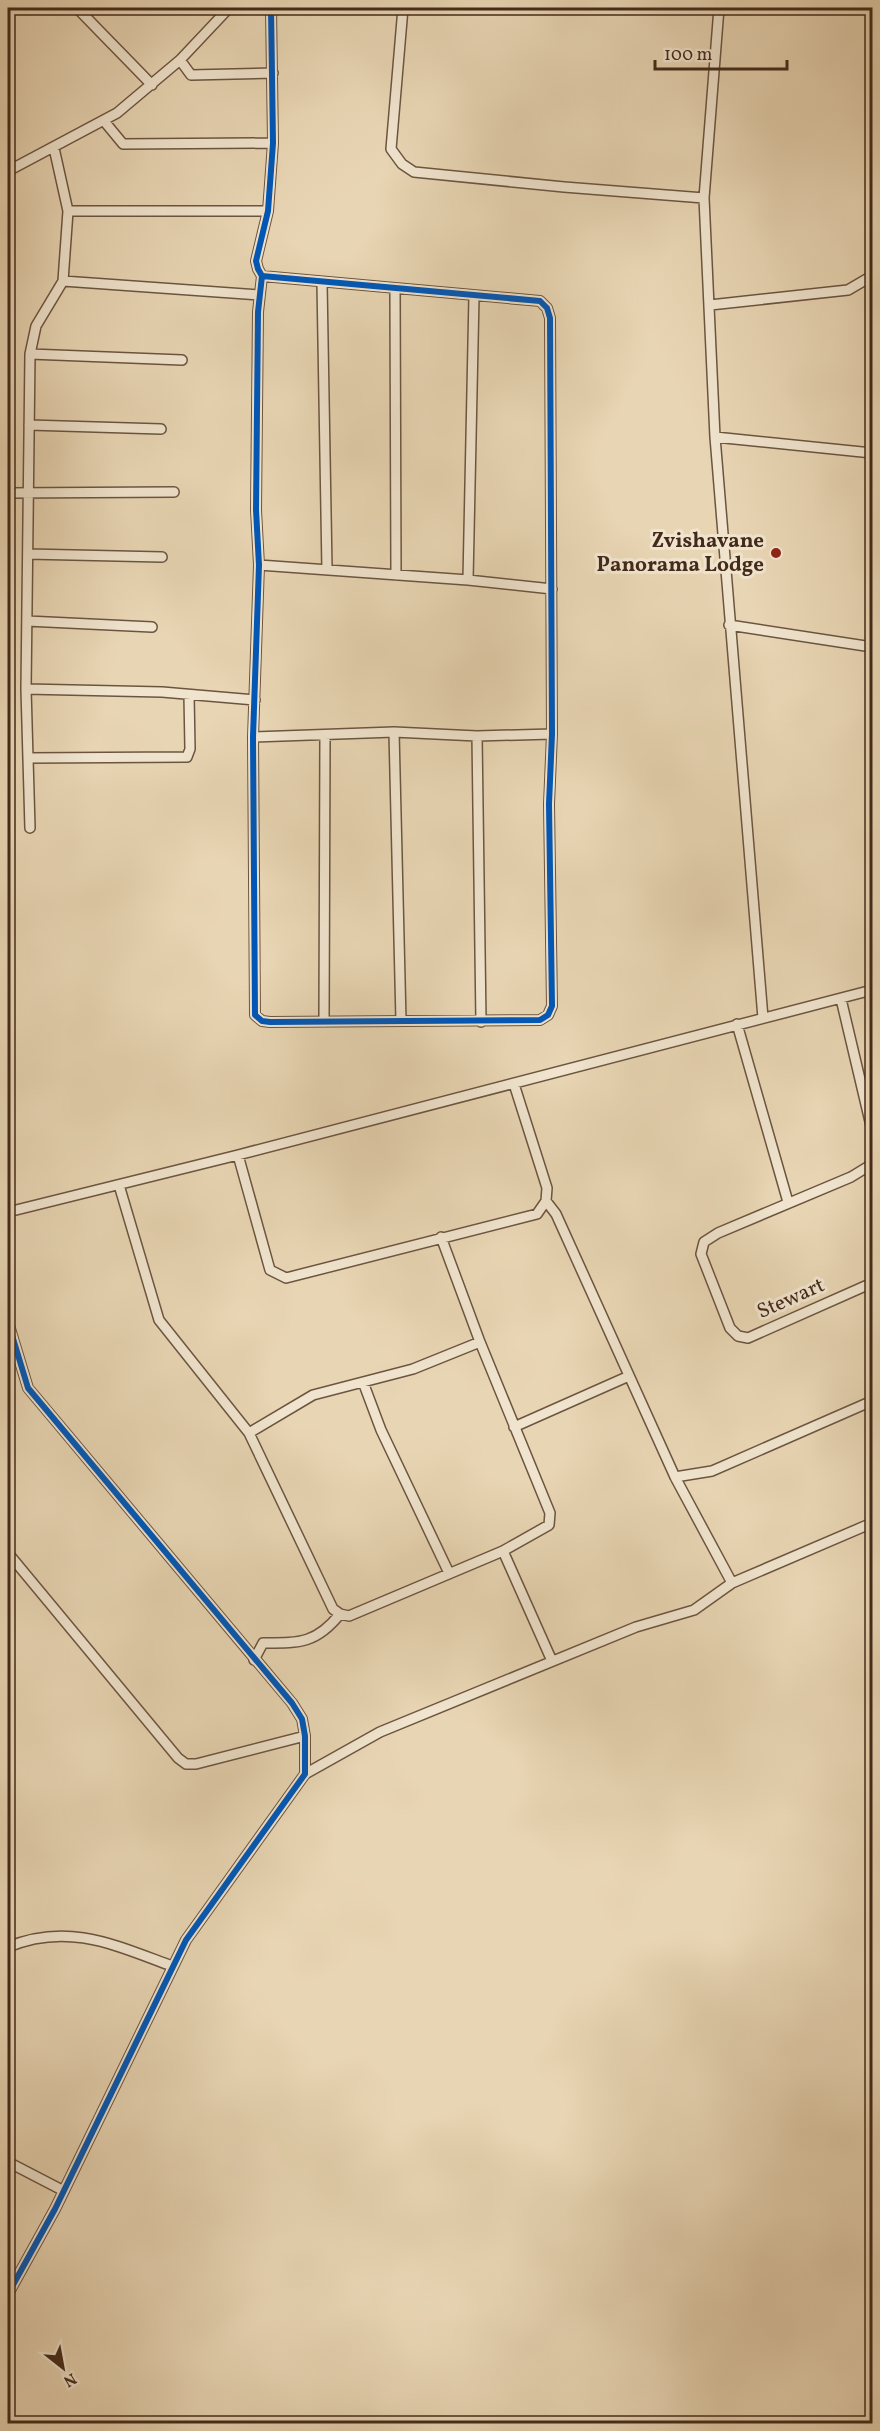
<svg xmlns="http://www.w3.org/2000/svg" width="880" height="2431" viewBox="0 0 880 2431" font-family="Vollkorn,serif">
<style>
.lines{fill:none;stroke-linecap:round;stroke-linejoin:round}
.minor-casing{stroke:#6c5540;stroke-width:12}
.minor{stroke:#f0e4ce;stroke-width:9}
.cycleway-casing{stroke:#f0e4ce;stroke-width:10}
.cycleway{stroke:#0057b8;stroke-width:6}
.poi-dot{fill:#8f2418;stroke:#f0e4ce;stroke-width:2}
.labels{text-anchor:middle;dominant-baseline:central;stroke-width:6;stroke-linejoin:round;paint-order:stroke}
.poi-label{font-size:21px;font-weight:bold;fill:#432a1a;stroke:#f0e4ce;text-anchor:end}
.street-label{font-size:21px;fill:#432a1a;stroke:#f0e4ce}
</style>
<rect width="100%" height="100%" fill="#e8d5b3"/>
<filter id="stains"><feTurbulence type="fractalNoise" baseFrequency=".00333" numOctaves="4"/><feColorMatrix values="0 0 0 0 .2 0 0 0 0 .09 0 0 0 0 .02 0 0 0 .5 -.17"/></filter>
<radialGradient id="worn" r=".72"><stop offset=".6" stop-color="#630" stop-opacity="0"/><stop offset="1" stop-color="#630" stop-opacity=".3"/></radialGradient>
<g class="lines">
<defs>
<path id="minor" d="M77 8 152 85
M403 8 391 149 402 164 414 172 564 187 704 198
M719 8 704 198 715 437 763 1018
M180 60 191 75 273 73
M104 121 123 144 273 143
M8 171 117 113 180 60 229 8
M68 211H268
M262 276 258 312 256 510 259 565 253 737 255 1015 262 1021 270 1022 540 1020 548 1015 552 1006 549 804 552 734 550 318 547 308 540 301 262 276 258 269 256 261 268 211 273 143 271 8
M63 281 259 295
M322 283 327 570
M395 289 396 575
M710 305 848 290 872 276
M30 354 182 360
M29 425 161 429
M715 437 872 453
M8 493 174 492
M28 554 162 557
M259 565 468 580 552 589
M468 580 474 296
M27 621 152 627
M729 625 872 647
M26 689 162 692 255 700
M394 732 401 1021
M477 736 481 1022
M253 737 394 732 477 736 552 734
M28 758 187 757 190 749 189 695
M30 828 26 689 30 354 36 326 63 281 68 211 54 148
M841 999 872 1130
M324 1022 325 735
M737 1024 788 1202
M238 1155 270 1270 286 1278 537 1214 546 1201 547 1188 514 1084
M872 1160 869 1166 851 1177 718 1233 704 1242 701 1254 730 1328 738 1336 748 1338 872 1283
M119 1185 159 1320 249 1433 313 1395 413 1369 480 1342
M546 1201 556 1214 675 1477 732 1583
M8 1212 238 1155 872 990
M8 1322 28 1388 292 1703 302 1719 305 1736V1774L186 1940 55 2209 8 2294
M363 1382 381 1430 449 1573
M514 1427 629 1376
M249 1433 333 1609 340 1614 349 1616 503 1551 549 1525 550 1513 480 1342 441 1237
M675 1477 712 1471 872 1401
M503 1551 552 1661
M8 1553 178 1758 186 1764H196L305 1736
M254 1660 263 1643C299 1643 316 1644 340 1614
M305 1774 380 1732 636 1627 694 1610 732 1583 872 1523
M8 1947C68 1922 115 1945 172 1966
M8 2162 64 2191"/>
</defs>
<use href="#minor" class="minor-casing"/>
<use href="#minor" class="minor"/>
<defs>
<path id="cycleway" d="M262 276 258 312 256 510 259 565 253 737 255 1015 262 1021 270 1022 540 1020 548 1015 552 1006 549 804 552 734 550 318 547 308 540 301 262 276 258 269 256 261 268 211 273 143 271 8
M8 1322 28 1388 292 1703 302 1719 305 1736V1774L186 1940 55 2209 8 2294"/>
</defs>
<use href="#cycleway" class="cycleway-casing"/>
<use href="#cycleway" class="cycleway"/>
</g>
<circle class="poi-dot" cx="776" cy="553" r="6"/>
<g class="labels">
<g class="poi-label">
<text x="764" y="541">Zvishavane<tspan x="764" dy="24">Panorama Lodge</tspan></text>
</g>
<g class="street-label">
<text transform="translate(791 1299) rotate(-24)">Stewart</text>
</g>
</g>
<rect width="880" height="2431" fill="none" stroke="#e8d5b3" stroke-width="30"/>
<rect x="9" y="9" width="862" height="2413" fill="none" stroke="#432a1a" stroke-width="3"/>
<rect x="15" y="15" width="850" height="2401" fill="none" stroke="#432a1a" stroke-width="1.5"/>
<g transform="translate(63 2368) rotate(149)" stroke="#f0e4ce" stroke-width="4.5" paint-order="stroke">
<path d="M0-4.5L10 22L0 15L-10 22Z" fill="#432a1a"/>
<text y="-9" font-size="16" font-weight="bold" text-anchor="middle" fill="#432a1a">N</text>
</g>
<path d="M655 60v9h132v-9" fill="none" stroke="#432a1a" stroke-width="3"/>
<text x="664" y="60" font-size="18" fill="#432a1a" stroke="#f0e4ce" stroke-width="4.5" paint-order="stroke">100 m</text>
<rect width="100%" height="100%" filter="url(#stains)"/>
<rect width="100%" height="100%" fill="url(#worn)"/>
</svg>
